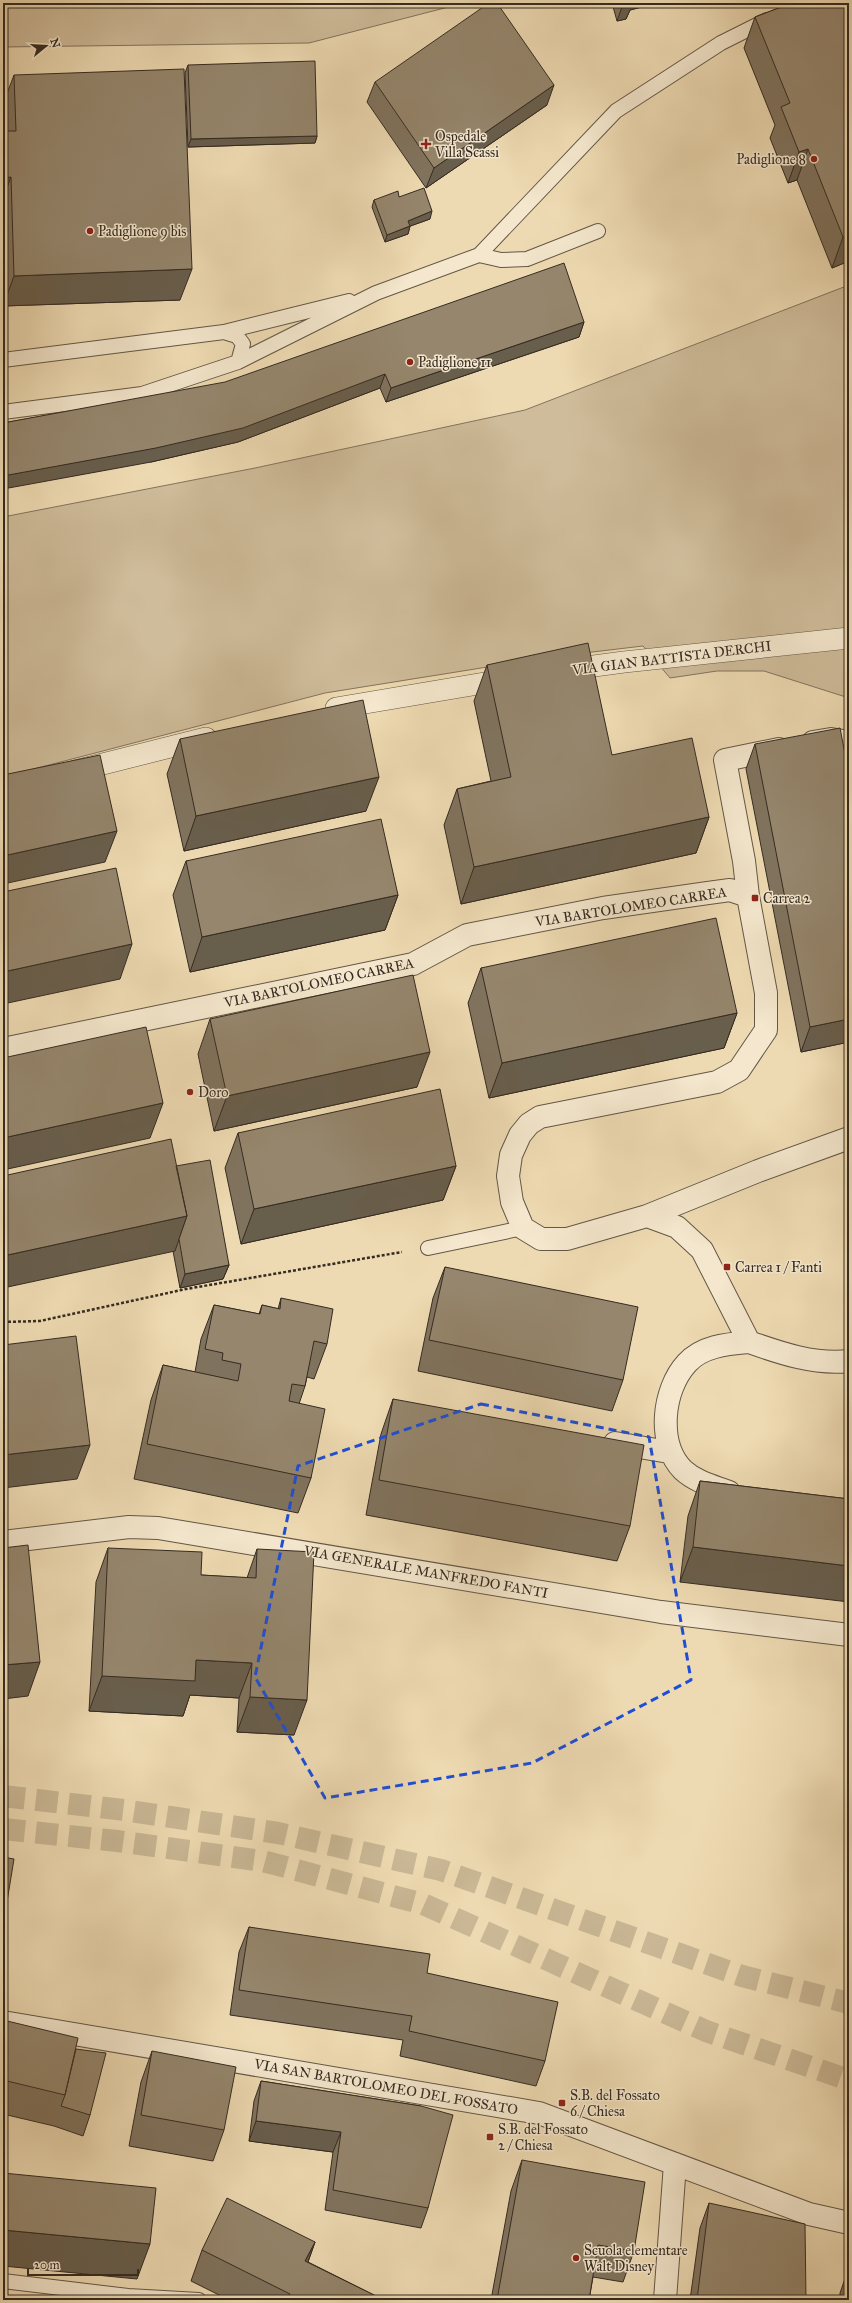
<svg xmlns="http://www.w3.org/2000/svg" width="852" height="2303" viewBox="0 0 852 2303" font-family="'IM FELL Great Primer',serif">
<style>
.green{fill:#cfbc9a;stroke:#82745e}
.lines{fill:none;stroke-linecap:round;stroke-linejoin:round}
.motorway-tunnel{stroke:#c9b795;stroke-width:22;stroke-dasharray:22 11;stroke-linecap:butt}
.service-casing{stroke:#635746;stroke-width:16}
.pedestrian-casing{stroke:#635746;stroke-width:22}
.minor-casing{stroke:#635746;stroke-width:24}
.path{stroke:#352b22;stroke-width:2.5;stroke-dasharray:3 2;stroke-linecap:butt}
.service{stroke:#f4e7cd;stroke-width:14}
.pedestrian{stroke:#f4e7cd;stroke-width:21}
.minor{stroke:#f4e7cd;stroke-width:22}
.wall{fill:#80735e;stroke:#352b22}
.shaded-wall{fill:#685e4c;stroke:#352b22}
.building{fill:#95866d;stroke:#352b22}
.marked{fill:none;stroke:#1d4ed8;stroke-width:3;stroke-dasharray:8 5;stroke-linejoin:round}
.poi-dot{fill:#8f2418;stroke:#f4e7cd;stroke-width:1.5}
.labels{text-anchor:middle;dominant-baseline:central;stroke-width:3;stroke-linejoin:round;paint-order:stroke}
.poi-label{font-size:14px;fill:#352b22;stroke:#f4e7cd;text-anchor:start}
.street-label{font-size:14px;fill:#352b22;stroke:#f4e7cd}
</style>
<rect width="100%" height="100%" fill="#eedab2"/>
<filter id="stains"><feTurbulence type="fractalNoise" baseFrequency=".005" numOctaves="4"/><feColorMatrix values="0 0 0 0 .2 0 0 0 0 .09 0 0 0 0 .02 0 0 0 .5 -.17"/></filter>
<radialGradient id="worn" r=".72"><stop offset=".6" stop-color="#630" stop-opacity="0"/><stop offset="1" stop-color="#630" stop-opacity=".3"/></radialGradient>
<path class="green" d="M3 3H464L309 43 3 47Z
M849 285V698L764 671H717L670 678 643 646 550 657 325 693 3 777V517L255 468 525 410Z"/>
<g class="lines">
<path class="motorway-tunnel" d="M3 1796 124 1810 278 1833 441 1870 742 1976 849 2003
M3 1829 117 1841 263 1861 423 1904 706 2031 849 2080"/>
<defs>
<path id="service" d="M479 255 501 260 527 259 598 231
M224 332 349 301
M3 360 224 332 237 336 243 344 238 362
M3 412 142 394 238 362 376 293 479 255 616 111 721 43 767 20
M428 1248 523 1228
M3 2281 128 2296 199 2300"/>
<path id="pedestrian" d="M564 670 624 662 849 638
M336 708 508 679
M75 771 206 738"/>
<path id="minor" d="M813 742 831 739 849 742
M748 896 744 861 725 760 779 749
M3 1049 413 964 467 935 603 908 708 893 730 890 748 896 766 993V1030L739 1070 717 1082 540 1117 529 1124 520 1135 511 1155 508 1176 512 1202 523 1228 541 1239H567L647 1216 677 1227 702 1250 749 1342C727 1344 702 1346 687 1363 662 1390 657 1444 683 1470 696 1482 713 1486 729 1492
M647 1216 758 1171 849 1138
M749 1342C780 1353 815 1365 849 1361
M615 1443 669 1452
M3 1542 129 1527 158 1528 661 1612 849 1635
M3 2022 539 2113 809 2214 849 2223
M665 2300 675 2164"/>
</defs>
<use href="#service" class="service-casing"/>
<use href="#pedestrian" class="pedestrian-casing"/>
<use href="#minor" class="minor-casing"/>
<path class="path" d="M3 1322 40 1321 186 1289 402 1252"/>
<use href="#service" class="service"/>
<use href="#pedestrian" class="pedestrian"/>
<use href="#minor" class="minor"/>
</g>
<path class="wall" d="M612 3H657L630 10 626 19 617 21Z
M792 3 849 261 832 268 797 180 788 183 770 138 775 125 744 48 755 17Z
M188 65 317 136 315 143 188 147 185 73Z
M14 75 180 300 3 306V104Z
M375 82 547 105 426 188 367 102Z
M399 197 430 219 410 226 408 234 385 242 372 207 374 200Z
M584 322 579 337 386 402 380 388 238 442 151 462 3 423Z
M487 665 612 755 709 817 696 853 461 904 444 825 457 789 491 781 474 701Z
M180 739 366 811 184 851 167 774Z
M755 744 849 1042 801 1052 746 769Z
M186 861 398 895 385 930 190 972 173 895Z
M481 968 737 1013 724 1048 489 1098 468 1003Z
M210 1019 417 1087 214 1131 198 1054Z
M238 1133 456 1166 443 1200 241 1244 225 1168Z
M176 1166 229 1265 223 1279 180 1288 173 1251Z
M445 1267 623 1380 612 1411 418 1371 433 1298Z
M281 1298 327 1344 314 1379 307 1377 305 1386 299 1404 311 1478 298 1513 134 1479 151 1400 163 1365 195 1372 201 1339 214 1305 259 1314 262 1305 278 1309Z
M393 1399 630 1526 617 1561 366 1515 381 1434Z
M700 1481 849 1499 680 1582 688 1516Z
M108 1548 201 1575 247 1578 257 1549 294 1735 237 1732 239 1698 190 1695 183 1716 89 1711 96 1582Z
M249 1927 427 1973 545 2061 536 2086 400 2056 403 2040 230 2015 239 1952Z
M3 2020 76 2049 90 2115 83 2136 54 2126 3 2114Z
M152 2051 224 2130 213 2161 129 2146 141 2082Z
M261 2081 421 2106 428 2208 421 2228 325 2210 333 2152 249 2141 254 2101Z
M522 2160 634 2251 623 2282 593 2277 589 2300H491L511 2191Z
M709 2203 806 2300H690L700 2228Z
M315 2242 308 2262 384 2300H229L191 2281 202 2250Z
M847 2273 849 2300H840V2293Z"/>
<path class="shaded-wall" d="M627 3H657L630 10 626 19 617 21 622 7Z
M554 85 547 105 426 188 434 168Z
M317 136 315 143 188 147 191 139Z
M808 149 797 180 788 183 799 152Z
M11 177 3 198V178Z
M432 211 430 219 405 228 408 221Z
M410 226 408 234 385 242 387 235Z
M849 235V261L832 268 843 237Z
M192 269 180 300 3 306 14 276Z
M584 322 579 337 386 402 391 388Z
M385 374 380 388 238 442 151 462 3 489V476Z
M379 777 366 811 184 851 196 816Z
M709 817 696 853 461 904 474 867Z
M117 831 105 862 3 884V856Z
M398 895 385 930 190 972 202 937Z
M132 944 120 979 3 1004V972Z
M737 1013 724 1048 489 1098 502 1063Z
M849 1019V1042L801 1052 810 1027Z
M430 1052 417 1087 214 1131 227 1096Z
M163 1103 150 1138 3 1170V1138Z
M456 1166 443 1200 241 1244 254 1209Z
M187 1216 175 1251 3 1288V1256Z
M229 1265 223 1279 180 1288 185 1274Z
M90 1445 77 1479 3 1488V1455Z
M693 1547 849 1566V1602L680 1582Z
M196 1660 252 1663 239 1698 190 1695 183 1716 89 1711 102 1676Z
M40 1662 28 1696 3 1699V1665Z
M250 1697 307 1700 294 1735 237 1732Z
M256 2121 341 2132 333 2152 249 2141Z
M3 2230 150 2244 137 2279 3 2266Z
M315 2242 304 2273 305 2261Z"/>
<path class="building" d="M489 3H497L554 85 434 168 375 82Z
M621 3H631L632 5 622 7Z
M792 3H849V235L843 237 808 149 799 152 781 107 790 103 755 17Z
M315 61 317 136 191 139 188 65Z
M184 69 192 269 14 276 11 177 3 178V131H16L14 75Z
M424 188 432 211 408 221 410 226 387 235 374 200 398 191 399 197Z
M564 263 584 322 391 388 385 374 243 428 156 448 3 476V423L225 382Z
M588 643 612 755 692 738 709 817 474 867 457 789 511 777 487 665Z
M363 700 379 777 196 816 180 739Z
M840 728 849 775V1019L810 1027 755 744Z
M100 755 117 831 3 856V775Z
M381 819 398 895 202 937 186 861Z
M116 868 132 944 3 972V892Z
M716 918 737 1013 502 1063 481 968Z
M413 975 430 1052 227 1096 210 1019Z
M146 1027 163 1103 3 1138V1058Z
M440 1089 456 1166 254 1209 238 1133Z
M171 1139 187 1216 3 1256V1176Z
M210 1160 229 1265 185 1274 179 1239 187 1216 176 1166Z
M445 1267 638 1307 623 1380 429 1340Z
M281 1298 333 1309 327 1344 314 1341 305 1386 292 1384 289 1401 325 1409 311 1478 147 1444 163 1365 238 1381 241 1364 222 1360 223 1353 205 1349 214 1305 260 1314 262 1305 280 1309Z
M76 1336 90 1445 3 1455V1345Z
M393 1399 644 1445 630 1526 379 1480Z
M700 1481 849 1499V1566L693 1547Z
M28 1545 40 1662 3 1665V1548Z
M108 1548 202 1552 201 1575 256 1578 257 1549 314 1552 307 1700 250 1697 252 1663 196 1660 195 1681 102 1676Z
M3 1857 14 1859 3 1926Z
M249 1927 430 1954 427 1973 558 2002 545 2061 409 2031 412 2016 239 1990Z
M3 2020 78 2038 65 2095 3 2080Z
M76 2049 106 2053 90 2115 61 2106 65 2095Z
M152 2051 236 2067 224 2130 141 2115Z
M261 2081 421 2106 453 2115 428 2208 333 2190 341 2132 256 2121Z
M522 2160 645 2182 634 2251 598 2245 589 2300H497Z
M3 2173 156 2188 150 2244 3 2230Z
M227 2198 315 2242 305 2261 384 2300H287L290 2294 202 2250Z
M709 2203 805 2224 806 2300H697Z
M847 2273H849V2300H847Z"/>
<path class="marked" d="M481 1404 649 1437 691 1680 532 1763 325 1798 255 1677 298 1466Z"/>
<g class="poi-dot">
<path d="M424 138h4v4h4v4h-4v4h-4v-4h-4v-4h4z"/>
<circle cx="814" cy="159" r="4"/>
<circle cx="90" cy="231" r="4"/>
<circle cx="410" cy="362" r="4"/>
<rect x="751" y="894" width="8" height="8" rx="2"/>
<circle cx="190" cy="1092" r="4"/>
<rect x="723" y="1263" width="8" height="8" rx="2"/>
<rect x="558" y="2099" width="8" height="8" rx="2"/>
<rect x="486" y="2133" width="8" height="8" rx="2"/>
<circle cx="576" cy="2258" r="4"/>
</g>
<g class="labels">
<g class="poi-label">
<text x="435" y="136">Ospedale<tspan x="435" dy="16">Villa Scassi</tspan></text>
<text x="806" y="159" text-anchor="end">Padiglione 8</text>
<text x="98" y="231">Padiglione 9 bis</text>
<text x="418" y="362">Padiglione 11</text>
<text x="763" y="898">Carrea 2</text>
<text x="198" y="1092">Doro</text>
<text x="735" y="1267">Carrea 1 / Fanti</text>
<text x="570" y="2095">S.B. del Fossato<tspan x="570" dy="16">6 / Chiesa</tspan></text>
<text x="498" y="2129">S.B. del Fossato<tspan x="498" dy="16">2 / Chiesa</tspan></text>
<text x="584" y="2250">Scuola elementare<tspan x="584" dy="16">Walt Disney</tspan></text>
</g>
<g class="street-label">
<text transform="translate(672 658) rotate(-7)">VIA GIAN BATTISTA DERCHI</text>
<text transform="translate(631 907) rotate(-9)">VIA BARTOLOMEO CARREA</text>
<text transform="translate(319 983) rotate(-12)">VIA BARTOLOMEO CARREA</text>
<text transform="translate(426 1572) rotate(10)">VIA GENERALE MANFREDO FANTI</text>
<text transform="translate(386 2087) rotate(10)">VIA SAN BARTOLOMEO DEL FOSSATO</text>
</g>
</g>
<rect width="852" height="2303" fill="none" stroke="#eedab2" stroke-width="16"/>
<rect x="4" y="4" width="844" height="2295" fill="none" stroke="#352b22" stroke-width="2"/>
<rect x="8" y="8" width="836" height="2287" fill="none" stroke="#352b22"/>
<g transform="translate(46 46) rotate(72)" stroke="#f4e7cd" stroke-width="3" paint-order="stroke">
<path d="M0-3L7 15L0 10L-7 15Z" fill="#352b22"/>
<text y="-6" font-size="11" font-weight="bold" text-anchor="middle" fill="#352b22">N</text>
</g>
<path d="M28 2269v6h110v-6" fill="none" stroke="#352b22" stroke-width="2"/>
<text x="34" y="2269" font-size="12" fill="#352b22" stroke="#f4e7cd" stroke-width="3" paint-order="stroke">20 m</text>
<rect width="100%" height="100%" filter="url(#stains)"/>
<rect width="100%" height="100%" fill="url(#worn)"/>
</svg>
